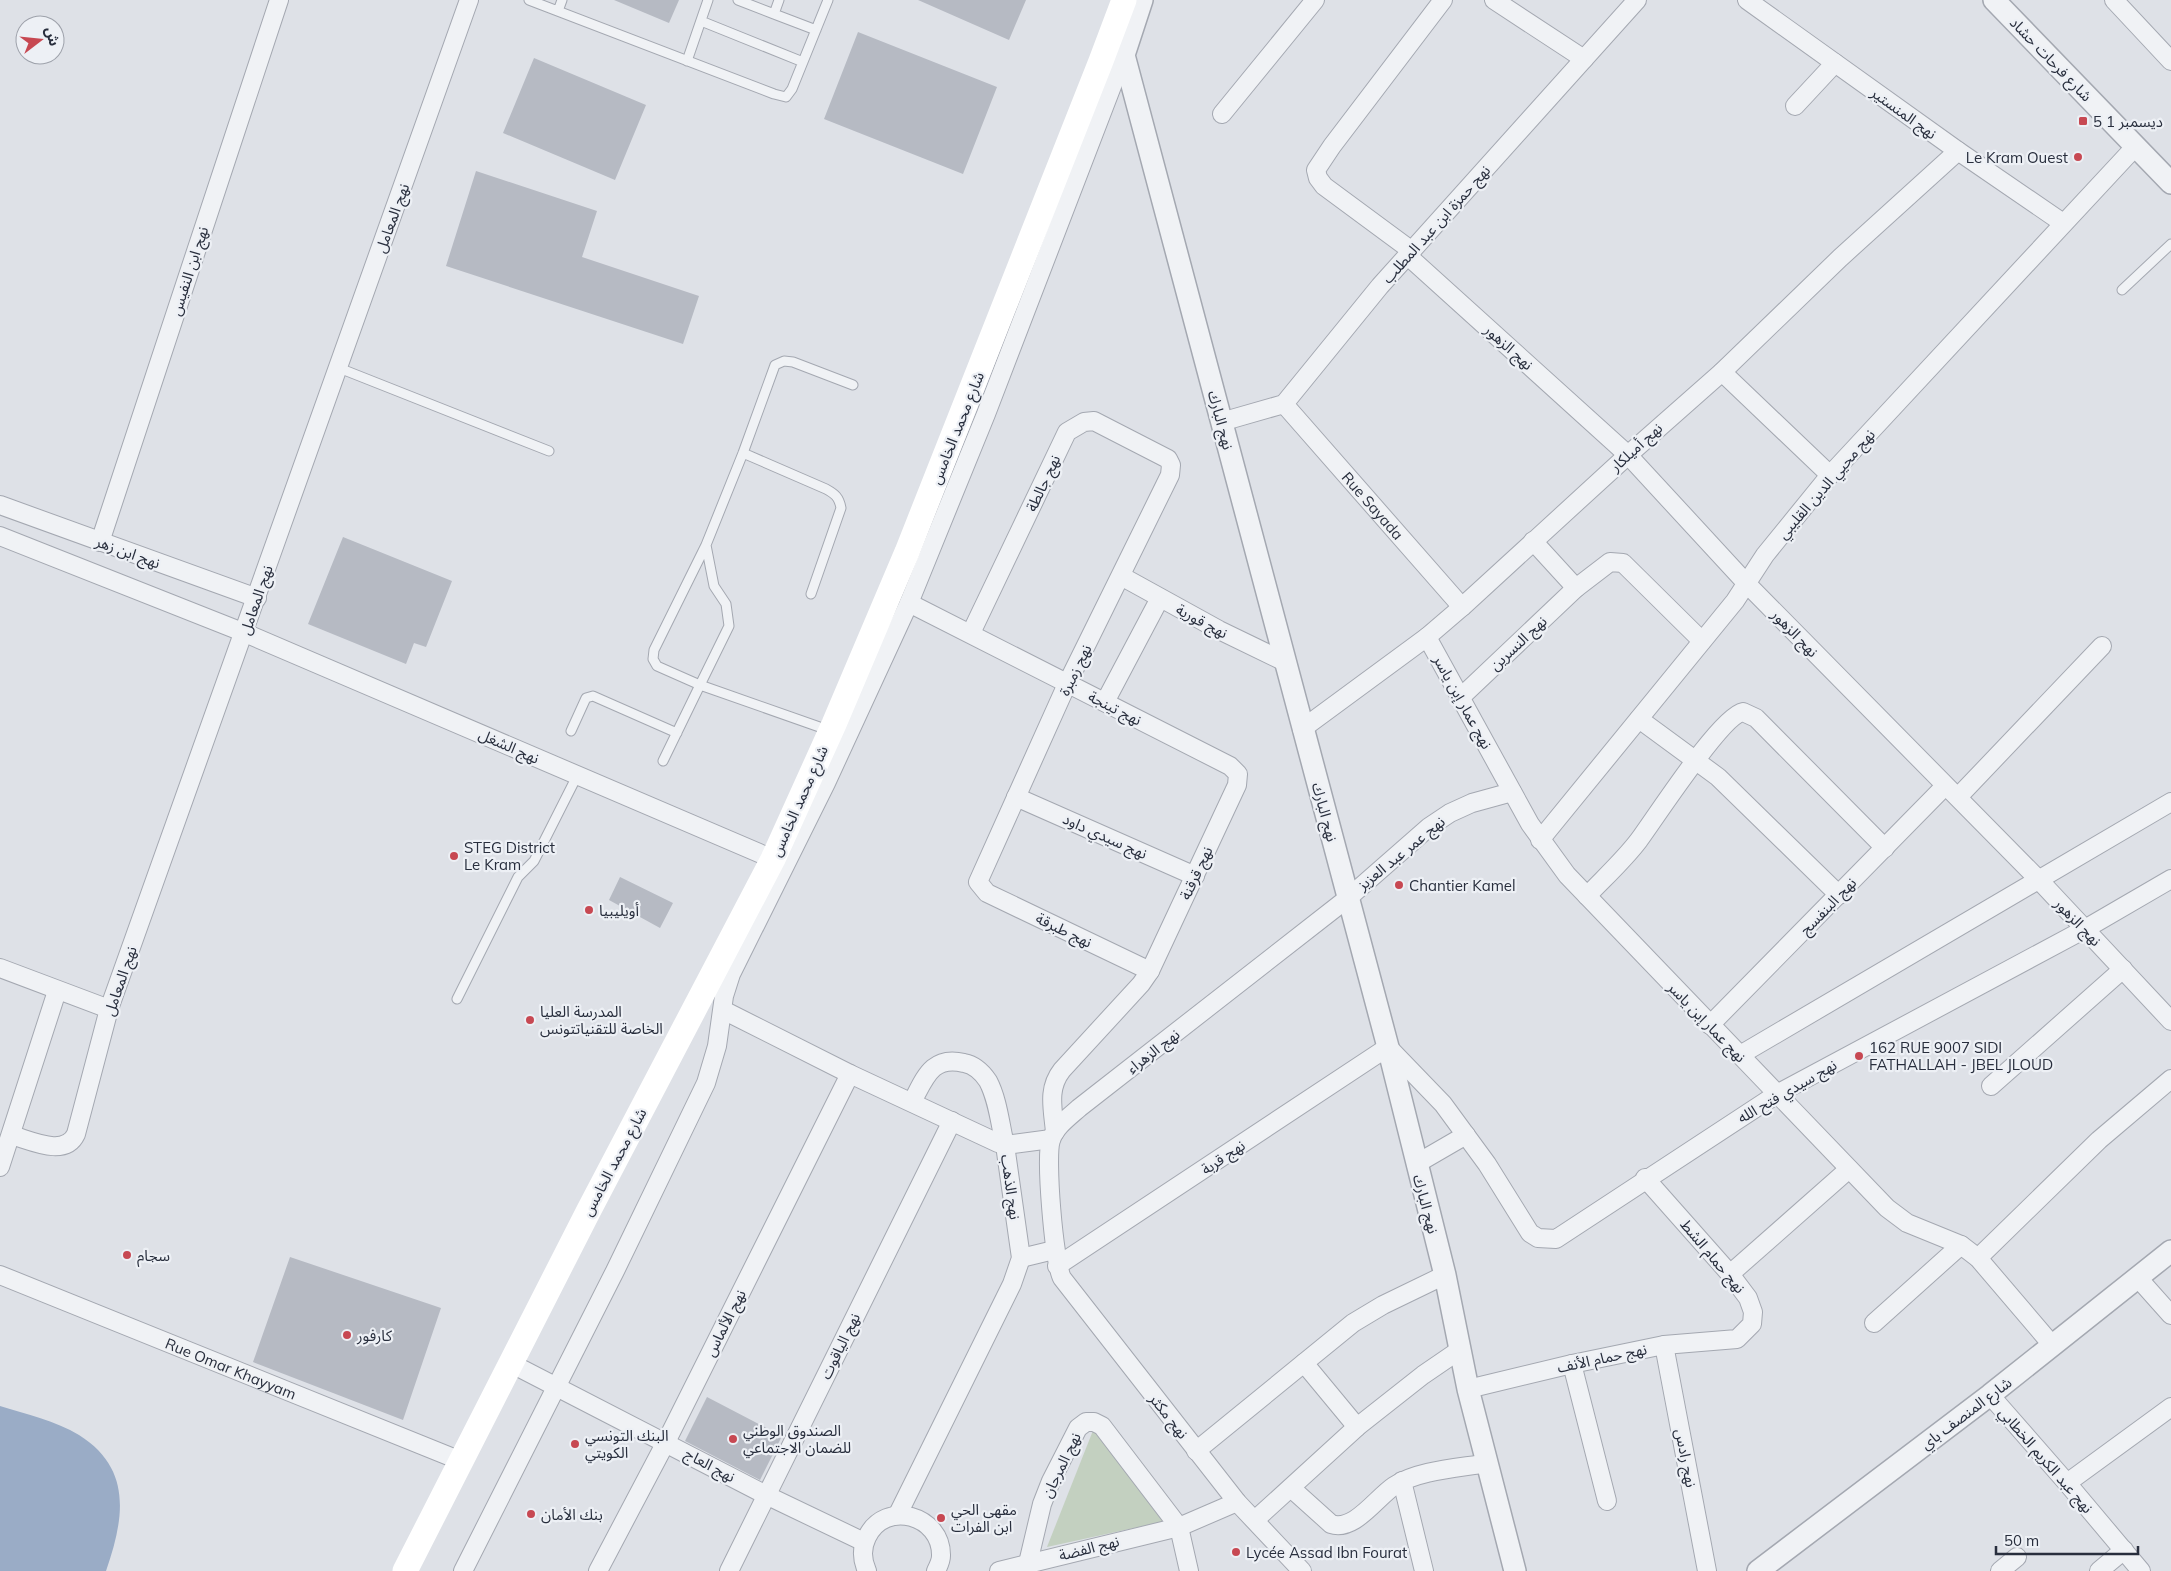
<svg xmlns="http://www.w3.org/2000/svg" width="2171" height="1571" viewBox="0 0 2171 1571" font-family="Mulish,'Noto Sans Arabic',sans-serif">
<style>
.green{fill:#c3d0c0}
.water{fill:#9aacc6}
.building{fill:#b6bac3}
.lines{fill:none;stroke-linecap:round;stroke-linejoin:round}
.service-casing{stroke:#a4a8b1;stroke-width:11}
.minor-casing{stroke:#a4a8b1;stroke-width:20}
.tertiary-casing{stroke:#a4a8b1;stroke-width:24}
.service{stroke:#f0f2f5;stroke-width:9}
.minor{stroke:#f0f2f5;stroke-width:18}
.tertiary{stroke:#f0f2f5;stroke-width:21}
.secondary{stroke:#fff;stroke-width:25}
.poi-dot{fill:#c74852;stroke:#edf0f5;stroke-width:2}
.labels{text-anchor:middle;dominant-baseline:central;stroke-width:4.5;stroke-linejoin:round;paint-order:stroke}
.street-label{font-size:15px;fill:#282e3d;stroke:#edf0f5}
.poi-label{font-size:15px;fill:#282e3d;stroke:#edf0f5;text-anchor:start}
</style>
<rect width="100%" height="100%" fill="#dee1e7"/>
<path class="green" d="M1094 1428 1166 1521 1047 1547Z"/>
<path class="water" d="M0 1406C26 1414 56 1421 79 1435 133 1469 124 1519 106 1571H0Z"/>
<path class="building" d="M614 0H679L669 23Z
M918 0H1026L1009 40Z
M858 32 997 87 963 174 824 119Z
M534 58 646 105 615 180 503 133Z
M476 171 597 211 582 257 699 296 683 344 446 266Z
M343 537 452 581 426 647 414 643 406 664 308 624Z
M620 877 673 903 660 928 609 900Z
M290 1257 441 1308 403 1420 253 1362Z
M707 1397 782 1436 760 1480 685 1441Z"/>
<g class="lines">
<defs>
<path id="service" d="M529 0 774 94 786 97 792 89 828 0
M738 0 774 14 779 0
M558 11 562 0
M774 14 816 30
M701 21 803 62
M687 61 708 0
M2122 290 2171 244
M339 368 549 451
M743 453 826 489C835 494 839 497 841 508L811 594
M828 730 700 685 729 626 726 604 714 586 706 545 743 453 775 365 784 361 793 362 853 385
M571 731 586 698 593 696 677 733
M663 761 700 685 657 666 653 659 654 650 706 545
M457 999 518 877 534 861 577 776"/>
<g id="minor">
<path d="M1494 0 1584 59"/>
<path d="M1747 0 1958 151 2063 223"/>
<path d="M2114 0 2171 61"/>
<path d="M1795 106 1835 63"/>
<path d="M1222 114 1315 0"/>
<path d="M1412 251 1324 186 1318 178 1316 170 1332 146 1443 0"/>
<path d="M1408 256 1628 455 1747 584 2038 879 2171 1021"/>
<path d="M1722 372 1830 475"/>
<path id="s1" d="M1284 404 1462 607"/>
<path d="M1221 422 1284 404 1380 286 1637 0"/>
<path d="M0 505 257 598"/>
<path d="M0 536 245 633 773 859"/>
<path d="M1533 541 1576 588"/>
<path d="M100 542 279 0"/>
<path d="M1121 576 1219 630 1285 662"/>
<path d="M909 603 1230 766 1238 774 1237 785 1150 971 1141 984 1062 1070C1047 1089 1053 1109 1055 1132"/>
<path d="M971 633 1067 432 1084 422 1094 421 1168 459 1171 465 1170 475 1067 684 978 882 987 893 1150 971"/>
<path d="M1427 637 1530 824 1567 875 1887 1208 1907 1223 1961 1245 1978 1258 2053 1346"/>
<path d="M1460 698 1576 588 1610 562 1623 563 1702 641"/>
<path d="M1105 702 1160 598"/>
<path d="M1639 719 1718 777 1839 895"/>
<path d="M1302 729 1427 637 1462 607 1628 455 1722 372 1840 258 1958 151"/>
<path d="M1016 797 1195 876"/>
<path d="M1958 797 2102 646"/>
<path d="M1540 840 1735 601 1765 555 1830 475 2135 147"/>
<path d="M1587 896C1604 878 1624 860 1639 840 1656 817 1721 716 1743 712L1756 718 1885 848"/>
<path d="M0 968 109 1009"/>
<path d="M723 1010 850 1074 998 1143 1005 1145 1021 1258 1012 1284 898 1514"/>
<path d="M1710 1025 1945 786"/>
<path d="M1740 1055 2171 802"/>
<path d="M1991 1086 2123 969"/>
<path d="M912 1102C925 1078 932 1055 964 1063 975 1065 982 1072 988 1081 998 1100 1000 1124 1005 1145L1051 1139"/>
<path d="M11 1135C30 1140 65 1158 76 1134L109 1009 469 0"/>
<path d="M1416 1164 1466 1135"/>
<path d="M0 1167 57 991"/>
<path d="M1021 1258 1054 1250"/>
<path d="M1978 1258 2099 1140 2171 1079"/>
<path d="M1057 1266 1388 1047 1443 1104 1487 1164 1530 1233 1538 1238 1556 1239 1777 1094 2085 929 2171 879"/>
<path d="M1730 1274 1849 1169"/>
<path id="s2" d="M0 1275 461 1461"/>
<path d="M2138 1278 2171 1315"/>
<path d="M1874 1323 1961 1245"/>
<path d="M1664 1345 1707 1571"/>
<path d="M1304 1363 1357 1427"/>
<path d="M512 1364 766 1495 864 1542"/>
<path d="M1572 1364 1607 1501"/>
<path d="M1468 1389 1572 1364 1664 1345 1737 1339 1752 1324 1753 1312 1748 1298 1730 1274 1645 1178"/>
<path d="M1990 1395 2067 1483 2141 1571"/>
<path d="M1196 1451 1353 1323 1383 1305 1445 1275"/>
<path d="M1402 1481 1424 1571"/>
<path d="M2067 1483 2171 1407"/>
<path d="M1291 1488 1331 1524C1354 1532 1376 1498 1394 1486 1418 1470 1460 1468 1488 1463"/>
<path d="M1255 1520 1357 1427 1423 1375 1461 1349"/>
<path d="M1028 1563 1042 1504 1051 1481 1078 1428 1086 1422H1094L1102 1426 1179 1527 1189 1571"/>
<path d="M463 1571 615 1271 706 1083 717 1046 724 996 731 974 826 783 909 603 986 414 1124 55"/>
<path d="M598 1571 666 1442 850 1074"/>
<path d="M729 1571 952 1121"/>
<path d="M867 1571C862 1560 861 1549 867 1537 885 1499 942 1515 941 1556 941 1561 938 1567 936 1571"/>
<path d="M999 1571 1179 1527 1237 1502"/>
<path d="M1302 1571 1237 1502 1062 1278C1054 1262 1045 1156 1051 1140 1055 1127 1069 1117 1079 1108L1348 898 1429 827 1450 813 1472 803 1512 792"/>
<path d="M2000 1571 2017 1557"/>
<path d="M2099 1571 2124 1550"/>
</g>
<path id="tertiary" d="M1142 0 1124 55 1388 1047 1445 1275 1468 1389 1515 1571
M1994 0 2171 183
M1758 1571 1990 1395 2171 1251"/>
</defs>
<use href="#service" class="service-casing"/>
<use href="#minor" class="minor-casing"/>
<use href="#tertiary" class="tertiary-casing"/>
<use href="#service" class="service"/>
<use href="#minor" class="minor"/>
<use href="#tertiary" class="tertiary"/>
<path class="secondary" d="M405 1571 589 1210 773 859 834 724 907 552 1101 61 1124 0"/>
</g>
<g class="poi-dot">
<rect x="2078" y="116" width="10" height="10" rx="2.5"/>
<circle cx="2078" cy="157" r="5"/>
<circle cx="454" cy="856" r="5"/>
<circle cx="1399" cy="885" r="5"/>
<circle cx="589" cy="910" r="5"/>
<circle cx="530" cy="1020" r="5"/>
<circle cx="1859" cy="1056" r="5"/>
<circle cx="127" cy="1255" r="5"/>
<circle cx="347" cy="1335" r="5"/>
<circle cx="733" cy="1439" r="5"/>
<circle cx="575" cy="1444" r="5"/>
<circle cx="531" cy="1514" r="5"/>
<circle cx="941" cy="1518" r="5"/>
<circle cx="1236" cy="1552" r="5"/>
</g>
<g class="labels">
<g class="street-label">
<text transform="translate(2051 59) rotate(46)">شارع فرحات حشاد</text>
<text transform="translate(1904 113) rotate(36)">نهج المنستير</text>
<text transform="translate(392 218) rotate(-70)">نهج المعامل</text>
<text transform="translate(1436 224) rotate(-48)">نهج حمزة ابن عبد المطلب</text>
<text transform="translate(189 271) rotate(-72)">نهج ابن النفيس</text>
<text transform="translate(1509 347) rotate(42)">نهج الزهور</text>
<text transform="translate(1221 420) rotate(75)">نهج البارك</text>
<text transform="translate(957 428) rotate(-68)">شارع محمد الخامس</text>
<text transform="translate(1636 447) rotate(-42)">نهج أميلكار</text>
<text transform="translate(1043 483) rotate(-65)">نهج جالطة</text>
<text transform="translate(1826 484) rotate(-49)">نهج محيي الدين القليبي</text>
<text stroke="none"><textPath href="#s1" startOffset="135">Rue Sayada</textPath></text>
<text transform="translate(128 552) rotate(20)">نهج ابن زهر</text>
<text transform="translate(256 600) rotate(-71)">نهج المعامل</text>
<text transform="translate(1202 621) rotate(28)">نهج قورية</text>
<text transform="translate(1795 633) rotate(46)">نهج الزهور</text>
<text transform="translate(1518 643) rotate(-43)">نهج النسرين</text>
<text transform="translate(1075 670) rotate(-64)">نهج زمبرة</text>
<text transform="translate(1463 702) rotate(61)">نهج عمار إبن ياسر</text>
<text transform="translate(1115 708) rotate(27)">نهج تينجة</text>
<text transform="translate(509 746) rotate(24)">نهج الشغل</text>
<text transform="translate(799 801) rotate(-66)">شارع محمد الخامس</text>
<text transform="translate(1325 812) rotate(75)">نهج البارك</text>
<text transform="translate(1105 836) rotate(24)">نهج سيدي داود</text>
<text transform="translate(1401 853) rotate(-39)">نهج عمر عبد العزيز</text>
<text transform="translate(1196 873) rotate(-65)">نهج قرقنة</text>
<text transform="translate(1828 906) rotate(-46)">نهج البنفسج</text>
<text transform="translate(2078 922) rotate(46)">نهج الزهور</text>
<text transform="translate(1064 930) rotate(26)">نهج طبرقة</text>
<text transform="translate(120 981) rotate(-71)">نهج المعامل</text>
<text transform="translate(1707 1022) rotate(46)">نهج عمار إبن ياسر</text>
<text transform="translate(1153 1051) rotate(-38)">نهج الزهراء</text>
<text transform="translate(1787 1091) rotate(-30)">نهج سيدي فتح الله</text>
<text transform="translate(1223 1157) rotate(-34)">نهج قربة</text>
<text transform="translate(614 1162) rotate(-62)">شارع محمد الخامس</text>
<text transform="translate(1011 1187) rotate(82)">نهج الذهب</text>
<text transform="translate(1426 1204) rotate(75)">نهج البارك</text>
<text transform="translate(1713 1256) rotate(50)">نهج حمام الشط</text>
<text transform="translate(725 1323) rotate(-63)">نهج الألماس</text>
<text transform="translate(840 1346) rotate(-64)">نهج الياقوت</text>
<text transform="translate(1602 1358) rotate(-12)">نهج حمام الأنف</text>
<text stroke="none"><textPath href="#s2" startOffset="249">Rue Omar Khayyam</textPath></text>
<text transform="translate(1966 1413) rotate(-37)">شارع المنصف باي</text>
<text transform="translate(1169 1416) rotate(52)">نهج مكثر</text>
<text transform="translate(1686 1458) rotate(79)">نهج رادس</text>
<text transform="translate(2046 1460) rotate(49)">نهج عبد الكريم الخطابي</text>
<text transform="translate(710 1465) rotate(28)">نهج العاج</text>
<text transform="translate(1061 1465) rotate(-64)">نهج المرجان</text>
<text transform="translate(1089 1548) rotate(-14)">نهج الفضة</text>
</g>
<g class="poi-label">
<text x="2093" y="121">5 ديسمبر 1</text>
<text x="2068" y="157" text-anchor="end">Le Kram Ouest</text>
<text x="464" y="847">STEG District<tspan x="464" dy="17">Le Kram</tspan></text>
<text x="1409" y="885">Chantier Kamel</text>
<text x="599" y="910">أويليبيا</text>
<text x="540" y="1011">المدرسة العليا<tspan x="540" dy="17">الخاصة للتقنياتتونس</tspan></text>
<text x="1869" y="1047">162 RUE 9007 SIDI<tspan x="1869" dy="17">FATHALLAH - JBEL JLOUD</tspan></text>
<text x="137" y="1255">سجام</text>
<text x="357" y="1335">كارفور</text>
<text x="743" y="1430">الصندوق الوطني<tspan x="743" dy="17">للضمان الاجتماعي</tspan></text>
<text x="585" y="1435">البنك التونسي<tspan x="585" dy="17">الكويتي</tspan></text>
<text x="951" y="1509">مقهى الحي<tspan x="951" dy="17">ابن الفرات</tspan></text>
<text x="541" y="1514">بنك الأمان</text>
<text x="1246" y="1552">Lycée Assad Ibn Fourat</text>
</g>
</g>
<g transform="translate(40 40) rotate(74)"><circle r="24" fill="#edf0f5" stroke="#9ea2ab"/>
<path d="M0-4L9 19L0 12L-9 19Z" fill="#c74852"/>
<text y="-8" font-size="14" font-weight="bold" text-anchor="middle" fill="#282e3d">ش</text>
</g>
<path d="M1996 1546v8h142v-8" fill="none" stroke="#282e3d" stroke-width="2.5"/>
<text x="2004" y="1546" font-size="15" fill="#282e3d" stroke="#edf0f5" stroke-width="4" paint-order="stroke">50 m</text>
</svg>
